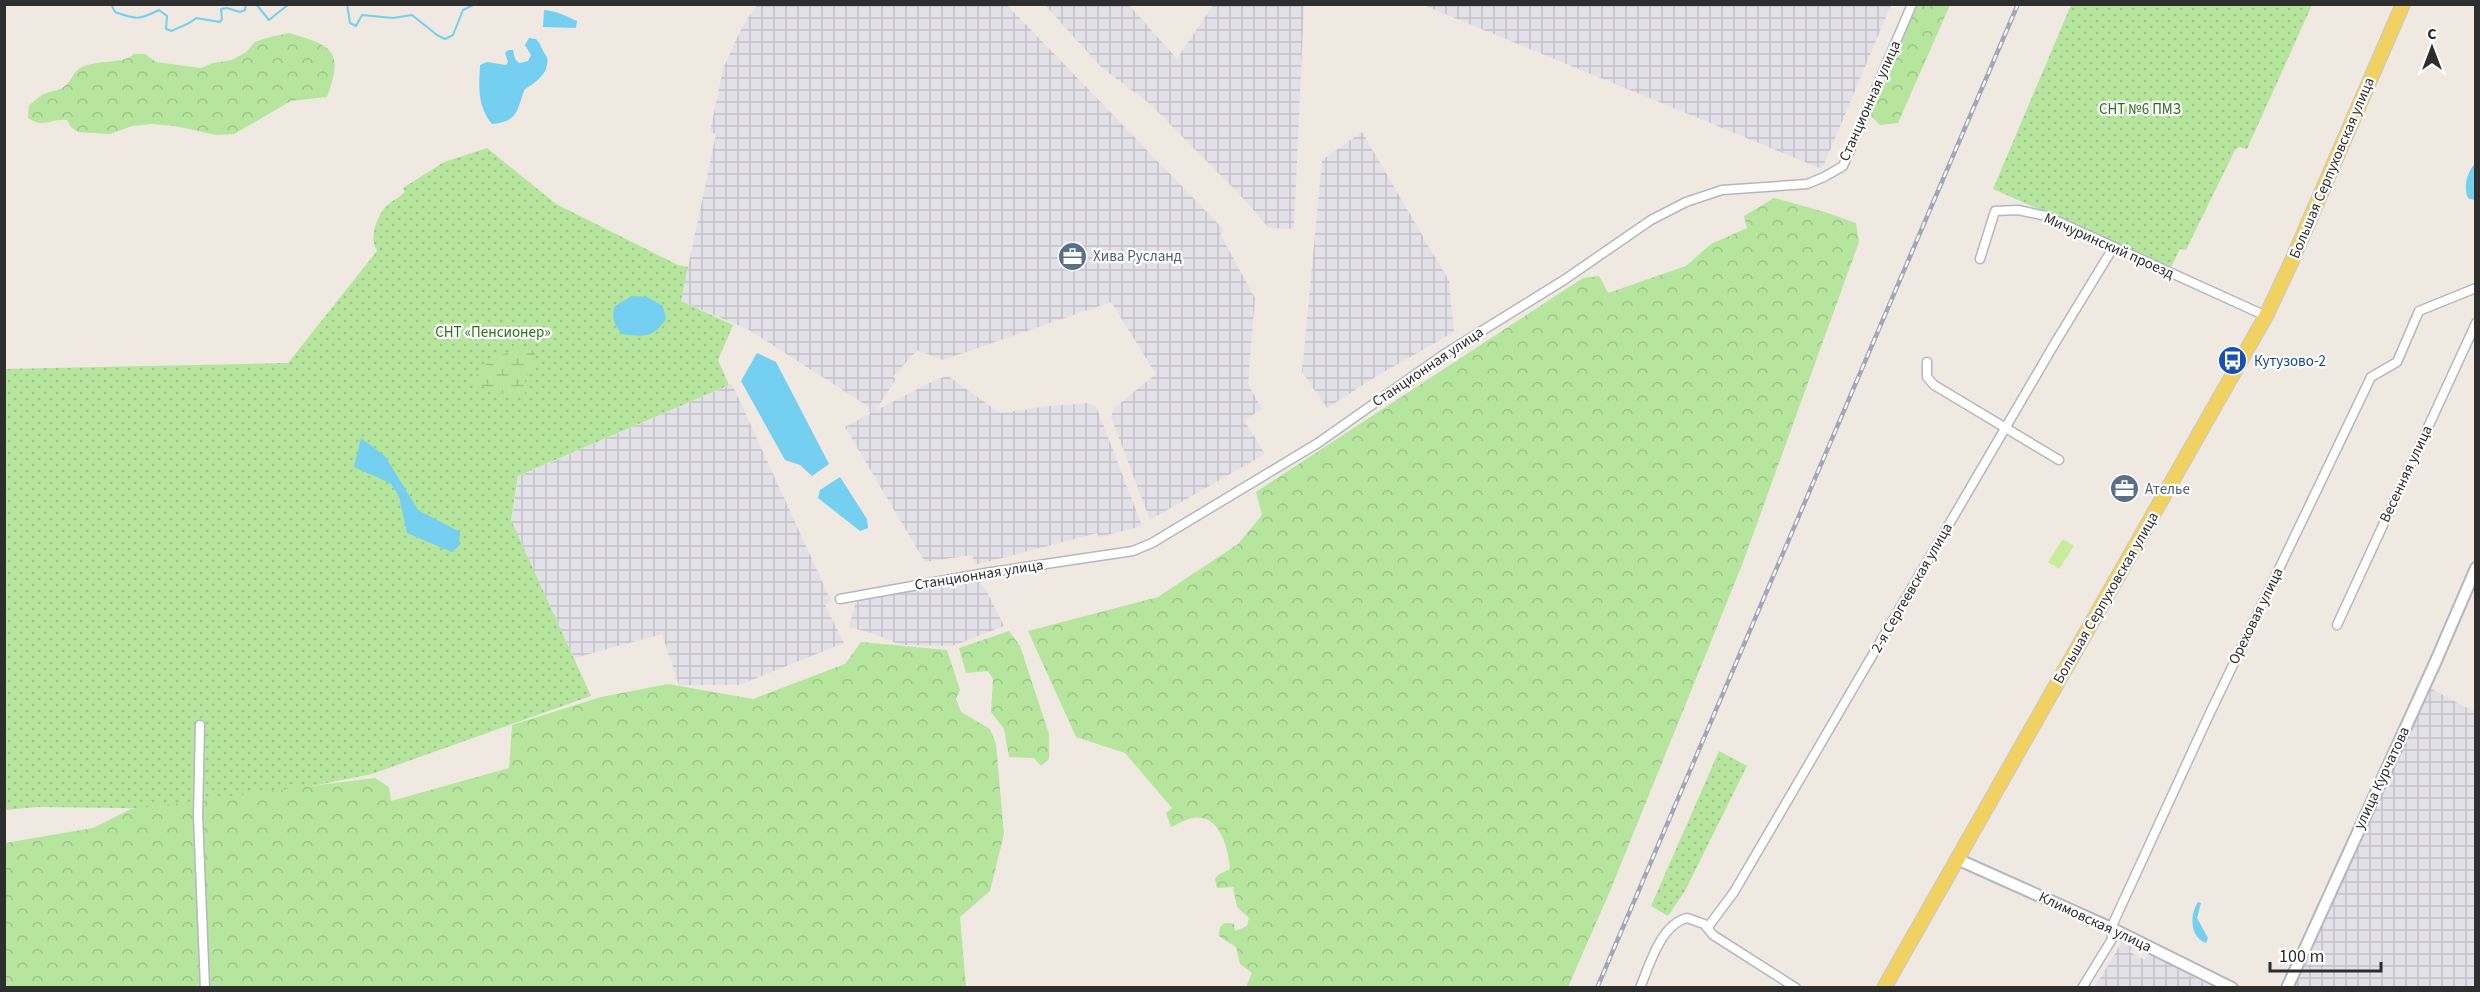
<svg xmlns="http://www.w3.org/2000/svg" width="2480" height="992" viewBox="0 0 2480 992" font-family="'Source Sans 3',sans-serif">
<style>
.industrial{fill:url(#industrial-grid)}
.grass{fill:url(#grass-dots)}
.forest{fill:url(#forest-crowns)}
.wetland{fill:url(#wetland-marsh)}
.pitch{fill:#c9ec9a}
.water{fill:#75cff0}
.lines{fill:none;stroke-linecap:round;stroke-linejoin:round}
.stream{stroke:#75cff0;stroke-width:2}
.minor-casing{stroke:#b4b7c1;stroke-width:11}
.tertiary-casing{stroke:#b4b7c1;stroke-width:14}
.primary-casing{stroke:#c9c9c9;stroke-width:16}
.minor{stroke:#fff;stroke-width:8}
.tertiary{stroke:#fff;stroke-width:10}
.primary{stroke:#f2d163;stroke-width:14}
.rail-casing{stroke:#a3a6b8;stroke-width:4.5}
.rail{stroke:#fff;stroke-width:2;stroke-dasharray:7;stroke-linecap:butt}
.labels{text-anchor:middle;dominant-baseline:central;stroke-width:4.5;stroke-linejoin:round;paint-order:stroke}
.street-label{font-size:15px;fill:#2e2e2e;stroke:#fff}
.park-label{font-size:15px;fill:#2c6e1b;stroke:#fff}
.service-label{font-size:15px;fill:#4e5e75;stroke:#fff;text-anchor:start}
.transit-label{font-size:15px;fill:#164399;stroke:#fff;text-anchor:start}
</style>
<defs>
<pattern id="industrial-grid" width="8" height="8" patternUnits="userSpaceOnUse" patternTransform="scale(1.5)"><rect width="8" height="8" fill="#e3e1e8"/><path d="M0 4h8M4 0v8" fill="none" stroke="#c3c1c7"/></pattern>
<pattern id="grass-dots" width="8" height="8" patternUnits="userSpaceOnUse" patternTransform="scale(1.5)"><rect width="8" height="8" fill="#b6e59e"/><path d="M2 2h.1M6 6h.1" fill="none" stroke="#9dc588" stroke-width="1.8" stroke-linecap="round"/></pattern>
<pattern id="forest-crowns" width="20" height="18" patternUnits="userSpaceOnUse" patternTransform="scale(1.5)"><rect width="20" height="18" fill="#b6e59e"/><path d="M2 6a3 3 0 1 1 6 0M12 15a3 3 0 1 1 6 0" fill="none" stroke="#9dc588"/></pattern>
<pattern id="wetland-marsh" width="20" height="14" patternUnits="userSpaceOnUse" patternTransform="scale(1.5)"><rect width="20" height="14" fill="#b6e59e"/><path d="M1 5h8M5 5V1M11 12h8M15 12V8" fill="none" stroke="#9dc588"/></pattern>
</defs>
<rect width="100%" height="100%" fill="#efe9e1"/>
<path class="industrial" d="M757 5H1007L1225 231 1220 234 1255 298 1248 384 1262 409 1244 420 1265 454 1150 520 1111 417 1114 408 1156 374 1111 302 943 360 917 350 893 377 896 379 877 408 879 409 935 380 948 376 1000 413 1049 406 1087 403 1096 406 1142 526 1099 537 1097 533 975 565 972 555 925 562 845 427 870 414 869 407 749 330 681 301 716 134 710 132 723 69 743 25Z
M1045 5H1129L1177 59 1213 5H1304L1294 229 1269 228 1241 196 1149 103 1102 68Z
M1423 5 1891 4V5L1822 169Z
M1362 132 1449 281 1454 332 1377 376 1327 408 1302 372 1322 160Z
M732 384 831 601 825 605 844 643 739 685H679L662 634 574 658 511 520 519 476Z
M971 578 978 580 987 592 1004 626 952 646 901 645 875 634 849 627 855 604 869 595Z
M2430 688 2475 712V987L2293 988Z
M2122 942 2132 947 2130 952 2145 960 2149 954 2212 987H2095Z"/>
<path class="grass" d="M2071 5H2312L2247 149 2239 147 2235 150 2186 250 2180 249 2171 267 1993 189Z
M487 148 556 204 678 265 688 267 681 301 733 325 718 360 729 385 518 476 511 520 591 696 372 774 198 809 37 807 5 810V369L288 363 377 251C368 237 378 212 390 203 395 199 400 197 405 192L403 188 444 162Z
M1719 751 1747 766 1685 891 1668 916 1651 906Z"/>
<path class="forest" d="M1917 5H1950L1898 123 1880 125 1870 115Z
M289 33C333 46 344 50 327 97L291 101 234 134 216 135 175 126 152 124 132 126 110 134 78 132 71 127 67 120C50 118 45 129 28 118L29 105C34 102 39 96 44 94 50 91 57 91 62 88 73 82 72 70 85 66 100 60 124 64 134 54H145L156 62 201 68 213 63 232 60 246 52 255 42 266 38Z
M1774 198 1825 212 1856 223 1859 242 1742 565 1610 891 1568 987H1246L1252 973 1240 964 1236 947 1219 936C1219 925 1223 921 1234 924L1235 931 1247 926 1249 918 1237 907 1233 887 1217 888 1215 879 1218 875 1230 869C1229 850 1220 813 1193 818 1186 819 1178 824 1171 827L1166 813 1172 808 1125 753 1076 737 1028 631 1158 597 1238 544 1262 515 1256 492 1583 278 1599 276 1608 293 1686 266 1711 244 1747 228 1744 216Z
M1009 631 1020 646 1049 734V759L1041 766 1034 758 1009 757 1004 729 991 712 993 679 988 671 966 673 959 648Z
M861 642 947 650 960 690 956 699 961 712 990 729 996 744 1004 834 990 891 960 917 966 987 5 988V843L93 828 131 809 375 778 389 787 391 801 509 768 512 725 601 697 668 684 753 699 845 664Z"/>
<path class="wetland" d="M519 350H533L536 355 525 380V397L502 394 472 382C483 363 497 354 519 350Z"/>
<path class="pitch" d="M2063 539 2074 546 2059 569 2048 562Z"/>
<path class="water" d="M544 10C556 11 566 16 577 21L576 28 543 27Z
M529 38 536 39C541 44 542 51 547 57 550 72 537 82 525 89 516 110 520 121 492 124 477 105 479 88 480 65L487 62 506 65 508 62 505 53 508 50H513L515 59 519 63 528 61 531 55 525 45Z
M2475 163 2476 200H2474L2468 198C2463 186 2467 173 2475 163Z
M632 296 647 297 663 306 666 319C653 338 644 337 622 334 614 325 611 318 615 306Z
M757 353 776 362 829 464 812 476 800 465 785 460 741 381Z
M361 438 385 456 418 510 460 532 459 546 452 552 407 533 399 496 390 483 354 467Z
M840 477 867 519 868 528 860 531 818 498 820 490Z
M2198 902 2201 903 2197 918 2208 938 2206 943C2189 937 2190 914 2198 902Z"/>
<g class="lines">
<path class="stream" d="M111 4 115 12C137 20 139 20 159 10L167 16 166 29 172 31C180 26 189 25 196 18L220 22 222 19 221 9 227 8 240 12 245 10 246 4
M256 4 269 20 289 4
M347 4 350 23 356 26 362 15 393 18 412 15 437 35 445 39 453 35 463 10 475 4"/>
<defs>
<path id="minor" d="M1980 259 1995 211 2018 210 2046 216 2266 316
M1927 362V377L1934 385 2059 460
M840 599 985 573 1133 551 1152 543 1318 443 1443 355 1564 280 1651 220 1686 202 1722 190 1807 184 1824 177 1843 166 1912 4
M2337 625 2476 323
M200 725 198 816 205 988
M1708 927 1734 892 2055 343 2113 248
M1640 988C1649 966 1661 924 1687 918L1704 924 1713 935 1796 988
M2082 988 2112 939 2111 928 2209 715 2371 377 2397 362 2419 311 2476 288"/>
<path id="tertiary" d="M1957 859 2111 928 2232 988
M2287 988 2435 663 2476 568"/>
<path id="primary" d="M1884 988 2266 316 2290 265 2403 4"/>
</defs>
<use href="#minor" class="minor-casing"/>
<use href="#tertiary" class="tertiary-casing"/>
<use href="#primary" class="primary-casing"/>
<use href="#minor" class="minor"/>
<use href="#tertiary" class="tertiary"/>
<use href="#primary" class="primary"/>
<defs>
<path id="rail" d="M1597 988 2018 4"/>
</defs>
<use href="#rail" class="rail-casing"/>
<use href="#rail" class="rail"/>
</g>
<defs>
<symbol id="office-disc" viewBox="-11 -11 22 22"><circle r="9.5" fill="#5c6f8a" stroke="#fff"/><path d="M-6-3h4V-5.5h4V-3h4V5H-6ZM-1-4.5V-3h2v-1.5ZM-6 0V1H6V0Z" fill="#fff"/></symbol>
<symbol id="bus-disc" viewBox="-11 -11 22 22"><circle r="9.5" fill="#1a4fb4" stroke="#fff"/><path d="M-5-6H5V4H4V6H2V4H-2V6H-4V4H-5ZM-3.5-4V0h7V-4ZM-3.5 1.2v1.5H-2V1.2ZM2 1.2v1.5H3.5V1.2Z" fill="#fff"/></symbol>
</defs>
<g fill-rule="evenodd">
<use href="#office-disc" x="1056" y="240" width="33" height="33"/>
<use href="#bus-disc" x="2216" y="344" width="33" height="33"/>
<use href="#office-disc" x="2108" y="472" width="33" height="33"/>
</g>
<g class="labels">
<g class="street-label">
<text transform="translate(1870 101) rotate(-66)">Станционная улица</text>
<text transform="translate(2332 168) rotate(-67)">Большая Серпуховская улица</text>
<text transform="translate(2109 246) rotate(24)">Мичуринский проезд</text>
<text transform="translate(1428 367) rotate(-34)">Станционная улица</text>
<text transform="translate(2406 474) rotate(-65)">Весенняя улица</text>
<text transform="translate(979 575) rotate(-9)">Станционная улица</text>
<text transform="translate(1912 588) rotate(-60)">2-я Сергеевская улица</text>
<text transform="translate(2106 598) rotate(-60)">Большая Серпуховская улица</text>
<text transform="translate(2256 616) rotate(-64)">Ореховая улица</text>
<text transform="translate(2382 778) rotate(-65)">улица Курчатова</text>
<text transform="translate(2095 922) rotate(25)">Климовская улица</text>
</g>
<g class="park-label">
<text x="2140" y="109">СНТ №6 ПМЗ</text>
<text x="493" y="332">СНТ «Пенсионер»</text>
</g>
<g class="service-label">
<text x="1093" y="256">Хива Русланд</text>
<text x="2145" y="489">Ателье</text>
</g>
<g class="transit-label">
<text x="2254" y="361">Кутузово-2</text>
</g>
</g>
<rect width="2480" height="992" fill="none" stroke="#2e2e2e" stroke-width="12"/>
<g transform="translate(2432 48)" stroke="#ffffff" stroke-width="4.5" paint-order="stroke">
<path d="M0-4.5L10 22L0 15L-10 22Z" fill="#2e2e2e"/>
<text y="-9" font-size="16" font-weight="bold" text-anchor="middle" fill="#2e2e2e">С</text>
</g>
<path d="M2270 962v9h111v-9" fill="none" stroke="#2e2e2e" stroke-width="3"/>
<text x="2279" y="962" font-size="18" fill="#2e2e2e" stroke="#ffffff" stroke-width="4.5" paint-order="stroke">100 m</text>
</svg>
